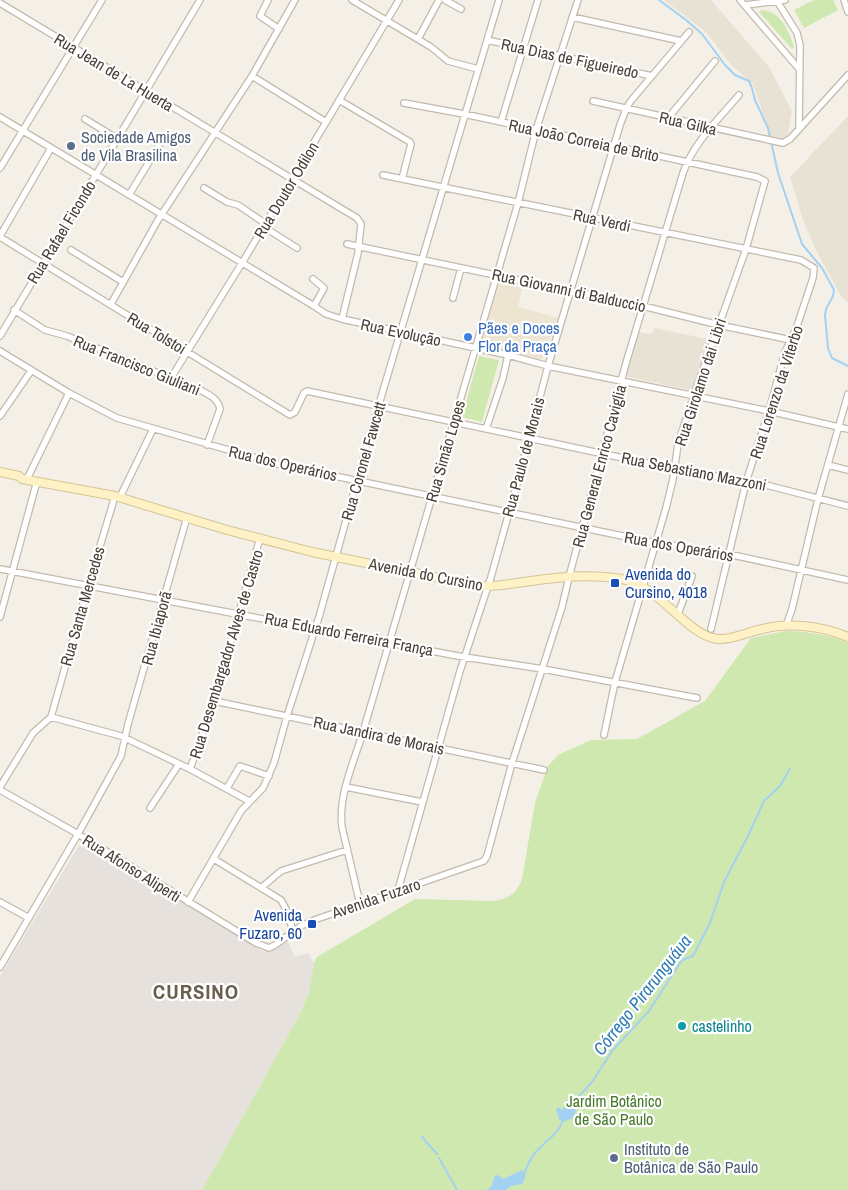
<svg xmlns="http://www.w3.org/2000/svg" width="848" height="1190" viewBox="0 0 848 1190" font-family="'Archivo Narrow',sans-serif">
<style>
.residential{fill:#e8e2d5}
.industrial{fill:#e6e1dc}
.education{fill:#ede5d1}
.green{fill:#cfe8af}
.water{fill:#a3d1f1}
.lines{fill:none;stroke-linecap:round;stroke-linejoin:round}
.stream{stroke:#a3d1f1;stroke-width:2}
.minor-casing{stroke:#c2baac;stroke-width:8}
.secondary-casing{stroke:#d4c496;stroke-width:10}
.minor{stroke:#fff;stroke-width:5.5}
.secondary{stroke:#fff1c6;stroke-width:8}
.service-dot{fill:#5c6f8a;stroke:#fff;stroke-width:2}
.shop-dot{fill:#3f7fe0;stroke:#fff;stroke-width:2}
.transit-dot{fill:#1a4fb4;stroke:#fff;stroke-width:2}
.culture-dot{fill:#0f9aa8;stroke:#fff;stroke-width:2}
.labels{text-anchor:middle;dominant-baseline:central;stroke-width:4.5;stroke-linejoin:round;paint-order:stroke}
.street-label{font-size:16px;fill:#474036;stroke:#fff}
.service-label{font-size:16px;fill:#4e5e75;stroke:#fff;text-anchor:start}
.shop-label{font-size:16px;fill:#366cbe;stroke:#fff;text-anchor:start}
.transit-label{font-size:16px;fill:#164399;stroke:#fff;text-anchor:start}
.culture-label{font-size:16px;fill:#0d838f;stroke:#fff;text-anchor:start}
.park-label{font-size:16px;fill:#477928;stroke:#fff}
.water-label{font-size:18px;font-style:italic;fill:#2e7cb4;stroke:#fff}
.district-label{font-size:21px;font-weight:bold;letter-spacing:1px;fill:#6a5e4d;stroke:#fff}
</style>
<rect width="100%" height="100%" fill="#f4f0e7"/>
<path class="residential" d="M664 0H711L769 67 792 111 787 140 771 137 753 84 731 65 706 32Z
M848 116V303L839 293 815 248 805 226 790 177Z
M654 328 712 340 694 391 624 376 637 332 652 334Z"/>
<path class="industrial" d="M81 842H83L262 951 270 952 287 940 295 957 308 953 314 963 309 992 301 1012 202 1190H0V976Z"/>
<path class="education" d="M497 282 522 288 518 307 558 318 543 358 541 360 478 345Z"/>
<path class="green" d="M814 0H833L838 10 804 28 794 10Z
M761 10C781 11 789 31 794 47L792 49 759 12Z
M479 356 499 360 482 422 462 417Z
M786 631C808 631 827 635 848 642V1190H202L301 1012 309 992 314 963 317 957 415 899 495 901C511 897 516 894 522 879L535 803 548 766 558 755 591 740 637 739 705 701 751 638Z"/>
<path class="water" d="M568 1100 576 1104 577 1107 573 1118 563 1122 559 1119 556 1110 558 1107 562 1110 566 1104V1101Z
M522 1170 526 1175 522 1184 511 1186 506 1190H486L491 1187 495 1176 498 1175 503 1179Z"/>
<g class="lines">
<path class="stream" d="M659 0 686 20 702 34 725 65 735 75 749 81 752 88 755 100 768 128 778 173 802 244 822 268 834 290 833 296 826 309 825 315 828 348 832 358 848 366
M573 1103 592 1082 612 1051 649 1011 682 960 693 956 710 923 724 882 748 836 764 801 780 786 790 769
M422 1137 437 1154
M439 1158 457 1190
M524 1174C527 1166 530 1159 535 1153 544 1142 559 1134 563 1120"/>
<defs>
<path id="minor" d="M268 0 260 16 279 29
M352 0 431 47 448 61 478 69
M445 0 461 9
M740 0 800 70
M844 0 848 12
M777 1 797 33 800 45 799 129
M0 3 357 218 361 224 358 253 342 319
M745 5 785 0
M572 17 681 41
M418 39 439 0
M487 40 652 76
M252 76 326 122
M339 100 410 142 411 144 402 179
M593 101 783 143 790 139 848 75
M404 103 464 114 757 177 765 181 746 249 694 395 678 444 673 479 666 508 615 682 604 735
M0 117 314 306 326 314 342 319 508 355 548 366 769 411 848 429
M668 118 715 61
M85 119 116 138
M501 122 538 0
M0 168 102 0
M383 175 801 260 814 268 813 278 796 329 785 352 769 411 746 482 711 629
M204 188 227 202 238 205 266 224
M129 195 161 142
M264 227 297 248
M0 236 51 148
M0 237 290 415 295 412 304 393 307 391 675 469 770 486 848 506
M347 244 643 306 719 325 791 340
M71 250 123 282
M313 279 324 288 314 306
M453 298 461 268
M111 304 158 220 252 76 295 0
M14 310 45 330 67 336 202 391C210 395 218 399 220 409L207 445
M0 336 200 0
M0 351 69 393 117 418 277 464 656 543 728 554 848 580
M171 378 242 263 399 0
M0 416 31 371
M486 429 503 378 508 355
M828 465 848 470
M27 479 69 393
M120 497 153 429
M0 569 458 656 543 669 697 698
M678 614 692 576
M0 617 37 481
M786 626 792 609 818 499 848 394
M214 701 544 770
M51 717 86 593 115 496
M51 717 121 736 190 769 249 801
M190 769 214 701 260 538
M0 787 33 733 51 717
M346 787 422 802
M227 788 240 766 269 776
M0 790 78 834 256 943 269 948 275 945 301 926 317 919 484 861 487 856 512 763 562 607 569 577 626 363 683 173C693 143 719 119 739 95
M150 808 179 764
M214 859 281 900 286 909 293 931
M261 888 281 871 347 850
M398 890 460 671 491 577 520 473 548 366 620 125 626 109 630 102 689 32
M0 902 29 918
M188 902 241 811 263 788 274 763 287 716 319 617 369 438 499 0
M360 904 342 827C338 795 354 762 363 732L518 203 536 130 578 0
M0 967 78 834 121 756 128 724 187 517"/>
<path id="secondary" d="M0 472 19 476 22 479 115 496 227 530 312 552 479 586C494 587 509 584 524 582 556 577 595 573 626 580 661 588 689 637 718 639 732 640 748 632 762 629 790 622 822 626 848 637"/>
</defs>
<use href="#minor" class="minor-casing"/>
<use href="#secondary" class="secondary-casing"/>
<use href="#minor" class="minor"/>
<use href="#secondary" class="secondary"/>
</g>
<g class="service-dot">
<circle cx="71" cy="146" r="5"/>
<circle cx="614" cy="1158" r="5"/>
</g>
<circle class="shop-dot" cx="468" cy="337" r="5"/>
<g class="transit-dot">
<rect x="610" y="578" width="10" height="10" rx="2.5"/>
<rect x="307" y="919" width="10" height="10" rx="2.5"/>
</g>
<circle class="culture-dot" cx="682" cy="1026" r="5"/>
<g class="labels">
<g class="street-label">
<text transform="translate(570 58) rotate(12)">Rua Dias de Figueiredo</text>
<text transform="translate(114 72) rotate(31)">Rua Jean de La Huerta</text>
<text transform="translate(688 123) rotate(13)">Rua Gilka</text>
<text transform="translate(584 140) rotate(12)">Rua João Correia de Brito</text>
<text transform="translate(286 190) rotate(-59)">Rua Doutor Odilon</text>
<text transform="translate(602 220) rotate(12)">Rua Verdi</text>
<text transform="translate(61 232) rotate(-59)">Rua Rafael Ficondo</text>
<text transform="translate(569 290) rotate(12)">Rua Giovanni di Balduccio</text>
<text transform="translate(401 332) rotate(12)">Rua Evolução</text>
<text transform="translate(157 333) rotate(31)">Rua Tolstoi</text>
<text transform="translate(137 365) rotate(22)">Rua Francisco Giuliani</text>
<text transform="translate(700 382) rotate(-72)">Rua Girolamo dai Libri</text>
<text transform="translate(776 392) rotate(-72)">Rua Lorenzo da Viterbo</text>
<text transform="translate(445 451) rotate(-74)">Rua Simão Lopes</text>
<text transform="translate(523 457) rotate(-75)">Rua Paulo de Morais</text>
<text transform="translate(363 461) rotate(-74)">Rua Coronel Fawcett</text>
<text transform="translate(283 463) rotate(13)">Rua dos Operários</text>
<text transform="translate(599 466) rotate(-75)">Rua General Enrico Caviglia</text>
<text transform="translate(694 471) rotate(11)">Rua Sebastiano Mazzoni</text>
<text transform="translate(679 546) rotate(10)">Rua dos Operários</text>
<text transform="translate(426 574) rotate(11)">Avenida do Cursino</text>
<text transform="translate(82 606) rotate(-74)">Rua Santa Mercedes</text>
<text transform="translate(156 628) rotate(-75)">Rua Ibiaporã</text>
<text transform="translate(349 634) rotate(11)">Rua Eduardo Ferreira França</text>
<text transform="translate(226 654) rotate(-73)">Rua Desembargador Alves de Castro</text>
<text transform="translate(379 735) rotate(12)">Rua Jandira de Morais</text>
<text transform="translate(132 868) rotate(32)">Rua Afonso Aliperti</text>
<text transform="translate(376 898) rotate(-19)">Avenida Fuzaro</text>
</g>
<g class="service-label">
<text x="81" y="137">Sociedade Amigos<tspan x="81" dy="18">de Vila Brasilina</tspan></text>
<text x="624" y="1149">Instituto de<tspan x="624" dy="18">Botânica de São Paulo</tspan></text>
</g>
<g class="shop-label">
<text x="478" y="328">Pães e Doces<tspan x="478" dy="18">Flor da Praça</tspan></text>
</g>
<g class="transit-label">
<text x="625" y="574">Avenida do<tspan x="625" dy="18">Cursino, 4018</tspan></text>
<text x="302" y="915" text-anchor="end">Avenida<tspan x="302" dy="18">Fuzaro, 60</tspan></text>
</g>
<g class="culture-label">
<text x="692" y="1026">castelinho</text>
</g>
<g class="park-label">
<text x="614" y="1101">Jardim Botânico<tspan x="614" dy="18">de São Paulo</tspan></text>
</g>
<g class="water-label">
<text transform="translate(642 995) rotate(-52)">Córrego Pirarunguáua</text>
</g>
<g class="district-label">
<text x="196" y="991">CURSINO</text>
</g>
</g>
</svg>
